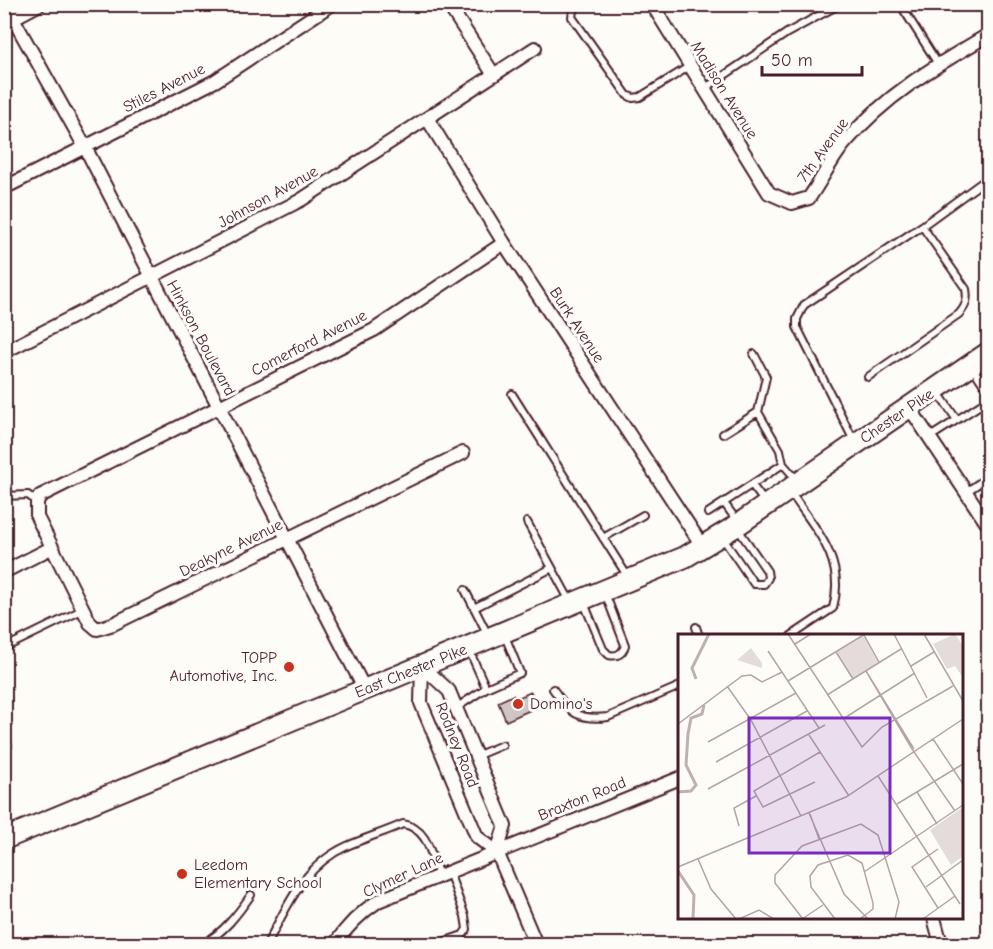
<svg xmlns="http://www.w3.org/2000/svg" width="993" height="949" viewBox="0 0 993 949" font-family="'Comic Neue',sans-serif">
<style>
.building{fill:#d0c5c4;stroke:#4a1f2b;stroke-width:1.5}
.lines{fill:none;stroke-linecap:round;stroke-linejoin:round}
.lane-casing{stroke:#4a1f2b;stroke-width:10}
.street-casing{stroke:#4a1f2b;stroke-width:16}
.primary-casing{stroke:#4a1f2b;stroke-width:24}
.lane{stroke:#fdfcf7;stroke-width:6}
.street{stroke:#fdfcf7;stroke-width:12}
.primary{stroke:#fdfcf7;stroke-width:20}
.poi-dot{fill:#c8321e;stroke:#fdfcf7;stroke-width:2}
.labels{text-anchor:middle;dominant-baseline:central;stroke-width:6;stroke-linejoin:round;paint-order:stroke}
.street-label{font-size:16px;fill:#4a1f2b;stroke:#fdfcf7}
.poi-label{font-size:16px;fill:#4a1f2b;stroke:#fdfcf7;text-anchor:start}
.inset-river{fill:none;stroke:#c0b1b1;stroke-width:3}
.inset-road{fill:none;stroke:#b5a4a5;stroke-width:1.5}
.view{fill:#7b2cbf;fill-opacity:0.15;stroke:#7b2cbf;stroke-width:3}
.inset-edge{fill:none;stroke:#4a1f2b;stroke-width:3}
</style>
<rect width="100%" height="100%" fill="#fdfcf7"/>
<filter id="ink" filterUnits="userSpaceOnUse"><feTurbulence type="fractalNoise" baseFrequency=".0167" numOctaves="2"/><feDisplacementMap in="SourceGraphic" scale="12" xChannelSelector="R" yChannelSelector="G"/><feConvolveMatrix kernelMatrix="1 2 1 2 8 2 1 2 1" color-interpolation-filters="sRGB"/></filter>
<g filter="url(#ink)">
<path class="building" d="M531 692 537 707 506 721 498 702 513 695 515 699Z"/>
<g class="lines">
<defs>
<path id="lane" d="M580 4 573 11 572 17 627 95 633 98 640 97 690 66
M900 4 938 64
M704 89 787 33 840 4
M922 226 988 178
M754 354 766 377 758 412 780 450 783 464 797 480
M972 367 988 391
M937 391 957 420
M512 394 628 577
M723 434 758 412
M930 437 988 400
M854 441 797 327V319L804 305 922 226 966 289C968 300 966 306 959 314L868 377
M752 485 766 504
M966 492 988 477
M4 496 28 495 37 502
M724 503 738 522
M708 513 783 464
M527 522 570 601
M722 537 754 584H764L768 578 767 571 738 529
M603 538 643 515
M465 590 488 635
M584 603 603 649 609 655C618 657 623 653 625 645L605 593
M474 608 552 568
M696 627 699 636
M791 636 833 608C846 560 816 530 791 493
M4 648 84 609
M469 650 486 688
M553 689C569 712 578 721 608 717L680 686
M456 708 486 688 520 673 505 636
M4 733 8 746 4 755
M476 756 502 745
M203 944C224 932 237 915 251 895
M267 944C288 905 303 866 347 846 365 838 385 832 403 824 428 828 431 855 439 876
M437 944 463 935 467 929 465 916 449 872"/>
<path id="street" d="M5 4 85 147 365 690
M448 4 494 75
M652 4 769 193 792 203 809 198C821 181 831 160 844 144 884 96 935 66 988 35
M4 23 40 4
M427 118 504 243 703 547
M4 188 215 81 332 4
M4 352 301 200 535 48
M909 407 988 525
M463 453 113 624 97 629 90 623 37 517V502L40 496 374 330 504 243
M4 572 51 548
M422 666 421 703 477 837 497 852 536 944
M422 666 449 691 505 826 497 852
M934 918 941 944
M335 944C347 926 360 913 378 901L680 778"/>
<path id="primary" d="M4 839 685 557 736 526 988 353"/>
</defs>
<use href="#lane" class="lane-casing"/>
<use href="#street" class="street-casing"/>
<use href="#primary" class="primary-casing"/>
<use href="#lane" class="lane"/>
<use href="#street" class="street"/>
<use href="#primary" class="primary"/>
</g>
</g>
<g class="poi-dot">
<circle cx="289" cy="667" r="6"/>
<circle cx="518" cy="704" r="6"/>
<circle cx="182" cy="874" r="6"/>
</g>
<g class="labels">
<g class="street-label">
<text transform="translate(164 88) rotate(-27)">Stiles Avenue</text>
<text transform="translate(724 90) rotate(58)">Madison Avenue</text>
<text transform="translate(823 150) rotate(-54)">7th Avenue</text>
<text transform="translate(268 197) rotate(-29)">Johnson Avenue</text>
<text transform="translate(577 325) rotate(57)">Burk Avenue</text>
<text transform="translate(201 338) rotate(62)">Hinkson Boulevard</text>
<text transform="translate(309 343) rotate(-27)">Comerford Avenue</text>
<text transform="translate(897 416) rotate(-34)">Chester Pike</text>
<text transform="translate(231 548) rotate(-26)">Deakyne Avenue</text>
<text transform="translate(411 671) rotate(-22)">East Chester Pike</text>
<text transform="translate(457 745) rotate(68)">Rodney Road</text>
<text transform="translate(582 799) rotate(-22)">Braxton Road</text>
<text transform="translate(403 875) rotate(-25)">Clymer Lane</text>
</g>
<g class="poi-label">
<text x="277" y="658" text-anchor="end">TOPP<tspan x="277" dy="18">Automotive, Inc.</tspan></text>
<text x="530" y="704">Domino's</text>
<text x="194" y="865">Leedom<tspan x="194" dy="18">Elementary School</tspan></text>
</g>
</g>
<g transform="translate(678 634)">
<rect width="285" height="285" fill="#fdfcf7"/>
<path d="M277 0 285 12 284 42 277 32 269 35 255 10ZM186 1 201 28 175 45 158 18ZM73 14 84 29V34L59 26ZM285 173V222L273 231 252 196Z" fill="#e3dcda"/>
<path class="inset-river" d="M18 45 14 34 31 0M0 158 13 157 18 151 8 131 10 100 13 84 24 80 26 71M0 237 16 261 15 285"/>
<path class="inset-road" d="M110 0 184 113 204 93 275 52M216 0 249 64M246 0 285 67M186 1 201 28M117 10 133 0M90 17 141 94M158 18 175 45M233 32 256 18M188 37 234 115 277 177M188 37 236 115M110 47 187 0M49 52 73 86 123 182M149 61 223 15M165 85 237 39M0 90 64 42 73 41 84 48 104 38M131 101 171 162M255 105 285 150M30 108 118 59M38 128 129 77M200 142 282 270M137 148 85 173 76 157 142 118M30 155 147 91M239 158 259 190M219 170 285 130M131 179 166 260 190 285M132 180 141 205M61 192 56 174 78 162M260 215 234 233 260 274M20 225 33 255 58 285M0 233 168 163 285 85M186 238 285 171M248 253 285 226M61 285 81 276 96 285M124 285 145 271M125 285 97 249V241L124 212 183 190 200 201 221 268 217 285M157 285 133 253 132 242 140 231 170 221 184 229 195 269V275L182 285M245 285 277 262"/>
<path class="view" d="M71 84H212V219H71Z"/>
<rect width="285" height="285" class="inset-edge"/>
</g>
<rect width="993" height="949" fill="none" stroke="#fdfcf7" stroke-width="24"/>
<rect x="12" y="12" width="969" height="925" fill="none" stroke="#4a1f2b" stroke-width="2" filter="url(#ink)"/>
<path d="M762 66v9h100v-9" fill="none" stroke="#4a1f2b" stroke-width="3"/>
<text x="771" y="66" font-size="18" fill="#4a1f2b" stroke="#fdfcf7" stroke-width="4.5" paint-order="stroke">50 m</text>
</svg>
